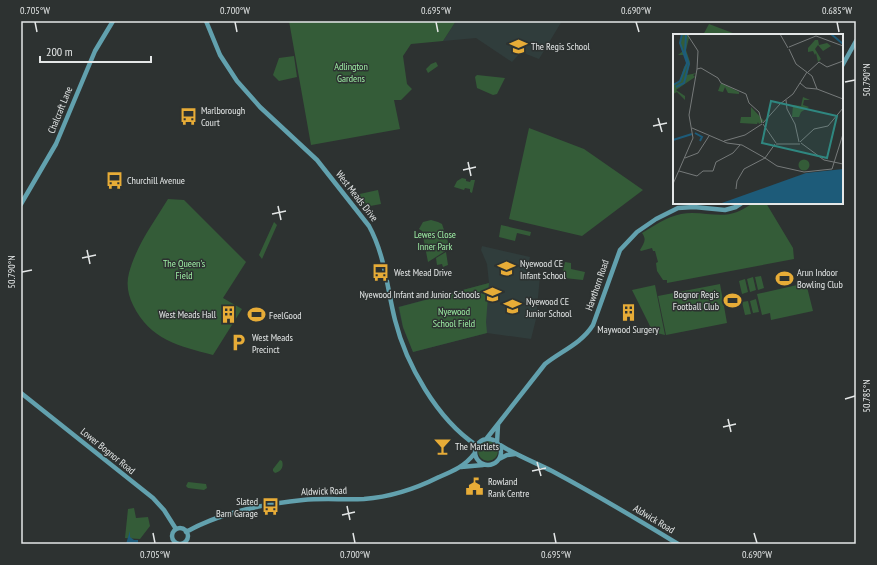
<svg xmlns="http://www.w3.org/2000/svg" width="877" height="565" viewBox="0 0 877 565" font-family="'PT Sans Narrow',sans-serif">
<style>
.built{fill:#303d3c}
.green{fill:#345c38}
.water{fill:#1d5b79}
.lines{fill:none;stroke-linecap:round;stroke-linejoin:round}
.secondary{stroke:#62a1ae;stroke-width:4.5}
.ticks{fill:none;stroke:#e4e7e7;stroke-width:1.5}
.labels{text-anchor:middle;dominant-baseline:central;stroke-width:3;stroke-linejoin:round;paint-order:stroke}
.poi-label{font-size:10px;fill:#e4e7e7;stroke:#2d3231;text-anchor:start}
.park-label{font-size:10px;fill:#9deea4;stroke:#2d3231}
.street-label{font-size:10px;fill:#e4e7e7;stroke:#2d3231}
.inset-river{fill:none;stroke:#1d5b79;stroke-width:2}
.inset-road{fill:none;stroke:#767a7a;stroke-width:1}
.view{fill:#2f8780;fill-opacity:0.15;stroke:#2f8780;stroke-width:2}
.inset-edge{fill:none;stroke:#e4e7e7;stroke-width:2}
.neatline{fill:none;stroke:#e4e7e7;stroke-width:1.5}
.ticks-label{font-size:10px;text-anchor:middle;fill:#e4e7e7}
</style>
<rect width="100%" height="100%" fill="#2d3231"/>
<path class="built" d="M456 21H562L539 59 521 52 512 62 476 38 443 41Z
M482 246 530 257 526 273 540 276 536 319 531 339 487 333 413 352 403 328 398 307 489 283 487 264 481 250Z"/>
<path class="green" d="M289 21H456L443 41 411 44 403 56 407 84 412 89 401 100H394L400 129 311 145Z
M709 24 738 35H703Z
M294 56 297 77 279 81 273 75 279 58Z
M436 62 438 66 428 73 426 69 431 64Z
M477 75 505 78 497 94 493 95 477 88 475 77Z
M529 128 584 149 643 190 582 236 509 219Z
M462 178 466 179V181L470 182 471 180H475L472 193 470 192V189L465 188 464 190 454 187 457 181Z
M378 190 381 204 365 207 355 195Z
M168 199 184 200 246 262 223 298 242 309 213 355C179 346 150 340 133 305 128 295 126 284 129 273 136 246 154 222 168 199Z
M753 203H766L793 248 794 259 667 283V280H663L657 271 656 263 658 262 655 251H653L652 248 641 251 640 250C644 243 647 240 642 233 654 226 666 217 681 214 700 210 719 219 737 212 742 210 748 206 753 203Z
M431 220 438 222 442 224 450 248 428 262 422 231 419 229 423 222Z
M274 222 277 225 262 259 259 255Z
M501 225 531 232 530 236 517 233 515 241 499 237Z
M446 252 448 265 443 267 442 264 437 265 436 258Z
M565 262 571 263V269L585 272 583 280 564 278 562 276Z
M761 276 764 288 758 290 755 277Z
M753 277 756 290 750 292 747 279Z
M745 279 748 292 742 294 739 281Z
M489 283 486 322 487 333 413 352 403 327 399 307Z
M806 283 813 311 771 320 770 313 762 315 757 294Z
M720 284 727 323 666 335 658 296Z
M655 285 665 335 653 332 632 290Z
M756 299 759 312 753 313 750 301Z
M748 301 751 314 745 315 742 302Z
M478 451a10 10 0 1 1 20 0a10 10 0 1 1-20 0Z
M280 460 282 461C284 467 281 472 275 473L273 471V469Z
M188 482 206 484 207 488 204 490 188 488 186 486Z
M134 508 136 518 148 517 150 526 140 539 125 538 128 509Z"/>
<path class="water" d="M130 531V537L134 540H138V544H126Z"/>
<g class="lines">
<path class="secondary" d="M206 21 220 55 237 81 260 107 317 160 369 226C385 255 387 288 395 320 406 364 437 419 476 445
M842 66 856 41
M21 204 56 144 95 51 113 21
M21 393 153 498 164 510 176 529
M487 438 545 364C561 351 581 344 593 325L620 250 637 232 656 219 678 208 694 207 725 210 736 207 742 203
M475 452a13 13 0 1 1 26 0a13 13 0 1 1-26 0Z
M497 443 498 425
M500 445C516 455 534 462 552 471 595 494 637 519 678 544
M499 459 507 455 515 454
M461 467 483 465
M172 536a8 8 0 1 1 16 0a8 8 0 1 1-16 0Z
M186 532C221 512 263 504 303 500 323 498 344 500 364 499 391 497 415 489 439 477 453 471 465 466 474 454"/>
</g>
<path class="ticks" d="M35 22 37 32M235 22 237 32M436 22 438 32M636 22 639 32M837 22 839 32M845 82 855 80M658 118 662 132M653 126 667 123M468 162 471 176M463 170 476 167M278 206 281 220M272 214 286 211M87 250 90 264M82 258 96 255M22 272 32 270M845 399 855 396M728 419 731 432M723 427 736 424M537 462 541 476M532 471 546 468M347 506 350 520M342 515 355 512M153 533 155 543M353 533 355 543M554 533 556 543M754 533 757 543"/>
<defs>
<symbol id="school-bare" viewBox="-9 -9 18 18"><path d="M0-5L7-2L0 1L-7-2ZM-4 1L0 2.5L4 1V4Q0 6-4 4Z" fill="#e7ac37" stroke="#2d3231" stroke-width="2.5" paint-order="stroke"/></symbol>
<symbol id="bus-bare" viewBox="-9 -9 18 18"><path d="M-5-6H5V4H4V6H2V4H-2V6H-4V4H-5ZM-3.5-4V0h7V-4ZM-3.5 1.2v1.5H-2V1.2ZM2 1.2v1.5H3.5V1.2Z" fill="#e7ac37" stroke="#2d3231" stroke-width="2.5" paint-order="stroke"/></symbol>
<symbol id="stadium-bare" viewBox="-9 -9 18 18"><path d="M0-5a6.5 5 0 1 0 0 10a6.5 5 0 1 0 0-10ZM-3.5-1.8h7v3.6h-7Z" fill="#e7ac37" stroke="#2d3231" stroke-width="2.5" paint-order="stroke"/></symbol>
<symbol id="building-bare" viewBox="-9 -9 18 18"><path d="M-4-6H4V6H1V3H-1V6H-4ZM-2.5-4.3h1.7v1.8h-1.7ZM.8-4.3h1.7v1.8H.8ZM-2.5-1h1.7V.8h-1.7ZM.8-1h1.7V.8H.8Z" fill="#e7ac37" stroke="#2d3231" stroke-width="2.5" paint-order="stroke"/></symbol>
<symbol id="parking-bare" viewBox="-9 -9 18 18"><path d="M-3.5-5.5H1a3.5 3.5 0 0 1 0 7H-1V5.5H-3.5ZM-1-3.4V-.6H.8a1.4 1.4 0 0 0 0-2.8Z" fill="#e7ac37" stroke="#2d3231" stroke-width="2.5" paint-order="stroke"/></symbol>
<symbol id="bar-bare" viewBox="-9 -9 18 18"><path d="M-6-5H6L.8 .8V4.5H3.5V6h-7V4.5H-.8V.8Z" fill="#e7ac37" stroke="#2d3231" stroke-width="2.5" paint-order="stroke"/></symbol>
<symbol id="civic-bare" viewBox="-9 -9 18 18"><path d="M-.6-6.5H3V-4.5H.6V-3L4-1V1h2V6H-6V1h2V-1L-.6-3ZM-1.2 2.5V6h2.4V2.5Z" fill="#e7ac37" stroke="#2d3231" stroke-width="2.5" paint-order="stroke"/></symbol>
</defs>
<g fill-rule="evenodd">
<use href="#school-bare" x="506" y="34" width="25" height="25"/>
<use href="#bus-bare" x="176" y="104" width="25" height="25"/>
<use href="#bus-bare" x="102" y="168" width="25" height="25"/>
<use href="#school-bare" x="494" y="256" width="25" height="25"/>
<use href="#bus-bare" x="368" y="260" width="25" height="25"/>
<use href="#stadium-bare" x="772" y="266" width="25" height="25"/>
<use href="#school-bare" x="480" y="282" width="25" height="25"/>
<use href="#stadium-bare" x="720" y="288" width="25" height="25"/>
<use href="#school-bare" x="500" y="294" width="25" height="25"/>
<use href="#building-bare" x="616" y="300" width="25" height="25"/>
<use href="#building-bare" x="216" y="302" width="25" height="25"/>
<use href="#stadium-bare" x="244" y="302" width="25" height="25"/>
<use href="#parking-bare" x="226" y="330" width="25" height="25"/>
<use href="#bar-bare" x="430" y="434" width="25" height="25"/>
<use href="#civic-bare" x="462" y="474" width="25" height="25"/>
<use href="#bus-bare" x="258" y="494" width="25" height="25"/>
</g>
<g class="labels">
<g class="poi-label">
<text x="531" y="46">The Regis School</text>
<text x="201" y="110">Marlborough<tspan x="201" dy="12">Court</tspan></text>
<text x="127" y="180">Churchill Avenue</text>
<text x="520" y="263">Nyewood CE<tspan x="520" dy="12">Infant School</tspan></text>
<text x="394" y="272">West Mead Drive</text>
<text x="797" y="272">Arun Indoor<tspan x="797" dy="12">Bowling Club</tspan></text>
<text x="480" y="294" text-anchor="end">Nyewood Infant and Junior Schools</text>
<text x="719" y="294" text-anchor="end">Bognor Regis<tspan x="719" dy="12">Football Club</tspan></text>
<text x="526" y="301">Nyewood CE<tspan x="526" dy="12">Junior School</tspan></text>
<text x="216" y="314" text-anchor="end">West Meads Hall</text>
<text x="269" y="315">FeelGood</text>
<text x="628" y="329" text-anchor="middle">Maywood Surgery</text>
<text x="252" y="337">West Meads<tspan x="252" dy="12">Precinct</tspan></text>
<text x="455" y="446">The Martlets</text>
<text x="488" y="481">Rowland<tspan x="488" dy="12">Rank Centre</tspan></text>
<text x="258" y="501" text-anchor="end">Slated<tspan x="258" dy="12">Barn Garage</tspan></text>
</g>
<g class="park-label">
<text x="351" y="66">Adlington<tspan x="351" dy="12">Gardens</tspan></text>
<text x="435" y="234">Lewes Close<tspan x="435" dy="12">Inner Park</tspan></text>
<text x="184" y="263">The Queen's<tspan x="184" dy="12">Field</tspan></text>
<text x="454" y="311">Nyewood<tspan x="454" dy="12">School Field</tspan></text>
</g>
<g class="street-label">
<text transform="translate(60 110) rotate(-68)">Chalcraft Lane</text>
<text transform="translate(357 196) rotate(52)">West Meads Drive</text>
<text transform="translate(597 285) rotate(-71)">Hawthorn Road</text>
<text transform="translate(108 451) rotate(39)">Lower Bognor Road</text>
<text transform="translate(324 491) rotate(-2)">Aldwick Road</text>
<text transform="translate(654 519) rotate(31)">Aldwick Road</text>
</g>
</g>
<g transform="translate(673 34)">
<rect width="170" height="170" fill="#2d3231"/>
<path d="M10 0H14L16 4 13 16 17 28 14 41 24 39 20 41 22 43 3 56 12 62V66L4 58 0 60V51L7 47 11 33 14 29 11 21H5L10 17 7 9ZM142 6H145L146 11 154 9 158 12 150 17 145 11 142 15 148 25 145 28 143 19 142 21 140 17 135 18V14ZM48 49 66 58V60L55 59 52 53 50 58 45 57ZM130 63 137 66H131L130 71 136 73 128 78 126 83H119L120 71 128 72ZM78 73 91 87 86 90 85 88 84 90 67 89 68 83H78ZM125.5 131a5.5 5.5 0 1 1 11 0a5.5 5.5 0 1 1-11 0Z" fill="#345c38"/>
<path d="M170 135V170H46L133 139Z" fill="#1d5b79"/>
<path class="inset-river" d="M158 0 170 10M0 51 7 47 14 29 7 9 9 0M3 53 11 49 16 30 12 18 13 0M22 99 29 103 27 107M0 106 19 100"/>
<path class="inset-road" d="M14 0 25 17 24 35 28 34 45 44 48 49 73 60 76 69 86 78 89 89M107 0 115 14M116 13 143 2 170 12M116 15 123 30 139 42 144 55 170 65M135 38 146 28 154 33 170 27M127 49 133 54 144 55M113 66 114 75 122 90 126 108M90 89 107 70 120 60 134 38M90 90 103 109M19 94 54 109 69 111 92 124M51 107 72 101 89 90M127 108 141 95 155 92 170 74M128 109 151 126 170 130M103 110H127M12 124 25 119 36 102M92 124 104 132 131 138 159 135 170 100M92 124 102 110M6 137 24 142M24 142 30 137H40L43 128 60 119 67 111M0 150 20 104 16 81 24 35M63 155 64 147 71 135 92 124"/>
<path class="view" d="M98 67 164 82 154 124 89 109Z"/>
<rect width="170" height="170" class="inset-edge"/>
</g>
<rect width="877" height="565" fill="none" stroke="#2d3231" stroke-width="44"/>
<path d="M40 56v6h111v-6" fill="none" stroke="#e4e7e7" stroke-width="2"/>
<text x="46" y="56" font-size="12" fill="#e4e7e7" stroke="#2d3231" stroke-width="3" paint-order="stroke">200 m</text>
<rect x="22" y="22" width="833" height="521" class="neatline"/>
<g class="ticks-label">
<text x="35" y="14">0.705°W</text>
<text x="235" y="14">0.700°W</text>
<text x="436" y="14">0.695°W</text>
<text x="636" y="14">0.690°W</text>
<text x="837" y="14">0.685°W</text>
<text transform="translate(866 80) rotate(-90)" y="4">50.790°N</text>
<text transform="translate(11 272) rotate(-90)" y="4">50.790°N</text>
<text transform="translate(866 396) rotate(-90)" y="4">50.785°N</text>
<text x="155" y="558">0.705°W</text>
<text x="355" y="558">0.700°W</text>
<text x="556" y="558">0.695°W</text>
<text x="757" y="558">0.690°W</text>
</g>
</svg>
